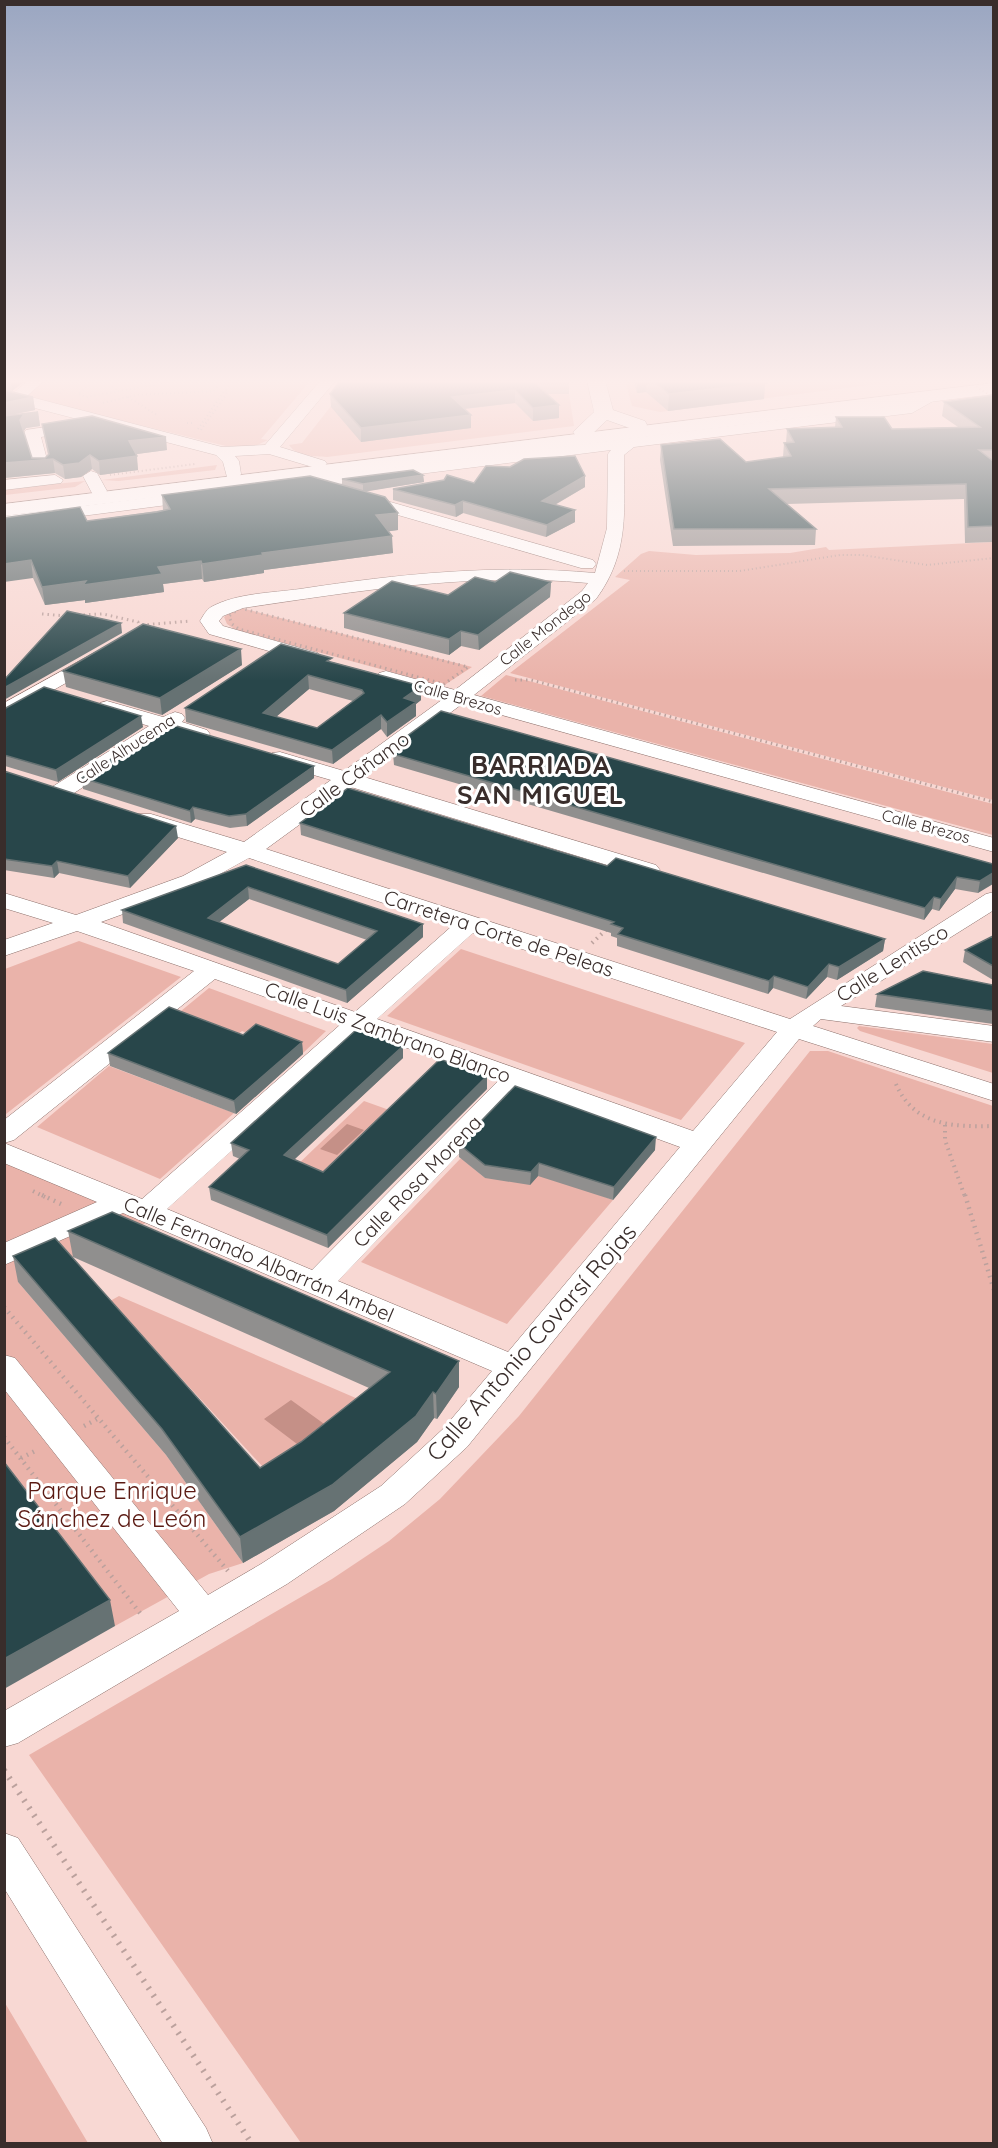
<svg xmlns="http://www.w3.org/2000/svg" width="998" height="2148" viewBox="0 0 998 2148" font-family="Quicksand,sans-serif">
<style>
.green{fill:#eab3aa}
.water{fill:#c59087}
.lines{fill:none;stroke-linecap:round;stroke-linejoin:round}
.minor-casing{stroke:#8c706b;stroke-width:1}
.major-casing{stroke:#8c706b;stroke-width:1}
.highway-casing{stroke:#8c706b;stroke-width:1}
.path-far4{stroke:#bba19d;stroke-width:2;stroke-dasharray:1 3;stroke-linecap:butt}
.path-far3{stroke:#bba19d;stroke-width:3;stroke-dasharray:1.5 4;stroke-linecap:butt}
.path-far2{stroke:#bba19d;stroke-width:4;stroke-dasharray:1.5 4.5;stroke-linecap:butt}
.path-far1{stroke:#bba19d;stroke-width:4.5;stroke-dasharray:1.5 5;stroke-linecap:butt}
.path{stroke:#bba19d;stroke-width:6;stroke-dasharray:2 7;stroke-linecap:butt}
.minor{fill:#fff;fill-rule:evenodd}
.major{fill:#fff;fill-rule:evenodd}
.highway{fill:#fff;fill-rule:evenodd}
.path-bridge{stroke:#bba19d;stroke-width:2;stroke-dasharray:1 3;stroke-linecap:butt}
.wall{fill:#908f8e;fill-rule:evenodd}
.shaded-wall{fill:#667273}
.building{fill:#28464a;stroke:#667273;stroke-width:1.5;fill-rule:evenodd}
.labels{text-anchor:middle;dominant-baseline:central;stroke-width:6;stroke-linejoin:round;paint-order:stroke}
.far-street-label{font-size:16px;fill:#392d2b;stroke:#fff}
.street-label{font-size:20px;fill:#392d2b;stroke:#fff}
.near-street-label{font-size:24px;fill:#392d2b;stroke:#fff}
.near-park-label{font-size:24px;fill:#5a1912;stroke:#fff}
.district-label{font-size:26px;font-weight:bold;letter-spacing:1.5px;fill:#392d2b;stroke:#fff}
</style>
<rect width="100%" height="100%" fill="#f8d8d3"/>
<path class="green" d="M45 380H311L261 439 268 440 255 446 234 448 25 397Z
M625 380H908L660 412 632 406Z
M342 392 569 394 574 426 327 457C314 456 297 457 289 445L302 443Z
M217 465 215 470 119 481 102 480Z
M85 481 75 487 5 495 4 489Z
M993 542V800L510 673 630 580 615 577 641 554 649 551 696 555 790 553 826 547 829 550Z
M237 607 472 667 443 686 236 630 227 624 224 617Z
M506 675 993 804V835L481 696Z
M79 941 181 977 6 1114 5 969Z
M461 949 745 1043 681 1120 387 1016Z
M209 988 326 1031 302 1054 242 1031 229 1042 170 1020Z
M859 1026 993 1044V1073L860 1031 857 1028Z
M810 1051H828L993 1106V2143H301L29 1755 332 1579 389 1541 440 1499 519 1416Z
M109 1066 234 1113 160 1179 37 1127Z
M364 1101 392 1111 322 1180 293 1169Z
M461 1158 485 1178 542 1173 613 1200 507 1324 361 1262Z
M5 1160 148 1222 18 1282 166 1455 243 1563 209 1574 115 1626 5 1481Z
M119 1296 365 1402 263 1467 110 1301Z
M5 2003 88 2143H5Z"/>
<path class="water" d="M347 1124 364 1130 337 1155 320 1149Z
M291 1400 327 1426 301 1447 264 1419Z"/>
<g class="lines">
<defs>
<path id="minor" d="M29 380H45L27 396 222 447 265 445 321 380H336L280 447 325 461 327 464 319 469 269 454 235 456 239 461 241 474 239 477H227L223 462 216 455 4 400V391L13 393Z
M930 393 937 397 935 400 912 413 634 447 624 455C624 510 630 553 596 599L474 695 994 838V852L462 704 364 777 656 865 660 870 656 875H640L351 787 266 849 790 1019 986 894 994 892V910L841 1006 994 1026V1042L821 1019 813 1026 994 1084V1101L799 1039 467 1447 405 1504 287 1584 18 1743 4 1747V1711L179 1611 4 1389V1355L15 1358 208 1595 261 1564 381 1486 443 1429 492 1371 123 1213 4 1265V1243L97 1202 4 1163V1143L142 1199 341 1024 215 979 14 1140 4 1143V1120L194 971 77 931 4 956V940L53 923 4 908V893L76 915 183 876 227 852 135 824 132 819 135 814H151L244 842 331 780 272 763 269 758 272 753 280 752 344 771 443 699 379 681 376 677 379 673 386 671 455 690 582 591 588 583C472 572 358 591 243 608L223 616 219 621 223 626 318 653 321 657 318 661 311 663 209 634 200 621C203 616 206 610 211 607 237 593 271 593 300 589 398 574 495 564 595 573L607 528 608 454 611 450 291 490 283 485 291 480 908 404ZM249 858 452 926 355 1012 101 922 217 880 220 874ZM473 933 777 1032 693 1131 377 1019ZM363 1032 498 1081 312 1270 167 1209ZM521 1089 680 1147 508 1352 338 1281Z
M80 422 85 424 88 427 85 430 41 437 49 467 47 470H35L24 433 26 430Z
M91 471 97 473 107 491 105 495 99 496 93 495 83 476Z
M55 475 63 480 61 483 4 490V480Z
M200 491 208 496 206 500 4 526V516Z
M359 493 593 560 596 564 593 568H581L353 502 351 498Z
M96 652 103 654 106 658 103 662 4 718V703Z
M107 701 163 717 175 712 182 714 185 718 182 722 207 730 210 734 207 738 200 740 168 731 68 797H52L49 792 52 787 149 726 100 711 97 707 100 703Z
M4 1833 18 1838 206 2128 213 2144H163L4 1888Z"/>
<path id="major" d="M587 380H605L613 410 645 421 647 425 645 429 638 431 607 420 590 436H576L573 432 594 412Z"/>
<path id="highway" d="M994 383V394L4 516V504Z"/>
</defs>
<use href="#minor" class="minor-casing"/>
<use href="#major" class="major-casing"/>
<use href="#highway" class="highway-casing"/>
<path class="path-far4" d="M96 380 78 394 86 397 183 380
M102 380 119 391
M117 380 150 384
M60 393 76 380
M128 397 157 415
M103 403 136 395 214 391 222 380
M187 423H195
M198 429 232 380
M201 430 228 392 225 391
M110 475 195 464
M624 571H740L840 555H862L927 565 994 558"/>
<path class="path-far3" d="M240 608 468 667 444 684 239 629 232 624 229 616Z
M42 614 67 616
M78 615 103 614 138 622 141 629
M142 625 191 621
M515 680H531L994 802"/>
<path class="path-far2" d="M592 943 608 928
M896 1084C914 1126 953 1127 994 1126
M945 1125V1140L965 1197
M33 1191 45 1197"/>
<path class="path-far1" d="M42 1195 61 1204
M965 1195 994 1290
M4 1307 228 1571
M84 1426 99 1418
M4 1437 143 1617
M21 1458 37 1450"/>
<path class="path" d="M4 1770 252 2144"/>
<use href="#minor" class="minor"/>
<use href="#major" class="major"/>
<use href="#highway" class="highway"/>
<path class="path-bridge" d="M966 380 994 398"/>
</g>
<path class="wall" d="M4 380H26L12 391H9L33 397 35 410 12 415 38 412 40 426 26 428 23 431 32 458H45L48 455 42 424 167 450 136 454 138 470 100 475 92 469 81 477 65 479 55 473 4 478Z
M341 380H569V394H547L559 405V418L533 421 515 403 465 409 471 428 361 442 331 407 330 394Z
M633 380H758L765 383 764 399 668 411 646 392 637 393Z
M993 395V542L965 543 964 499 787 504 816 529 815 545 673 546 660 460 661 445 746 462 783 457 784 443H786L787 429 835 427 836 417 892 429 958 427 942 416 944 402Z
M423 475 424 482 366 491 398 530 389 531 393 553 264 570V573L204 582 202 579 163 584 164 592 85 603V600L45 605 33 578 4 518 87 521 163 510 162 495 342 485V479Z
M585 476V487L555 505 575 522 546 537 463 513 456 517 393 500V489L474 483Z
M495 582H551L550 597 479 650 461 646 449 655 344 628V613L448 595Z
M332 662 421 686V700L416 704V716L387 737 381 729 333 764 186 722 185 708ZM309 689 353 701 317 728 276 717Z
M242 665 162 715 66 687 63 671Z
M4 709 143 727 58 782 5 766Z
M399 742 993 864 978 893 955 889 939 911 932 909 924 920 394 765 393 754 399 749Z
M4 771 178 838 130 888 59 873 54 878 4 870Z
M82 778H314L247 826 230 828 195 819 191 823 83 789Z
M300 823 607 866 885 939 883 951 837 980 827 977 806 999 773 988 768 994 617 946V938L611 936V933L301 835Z
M246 865 423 924V937L347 1003 123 923 122 910ZM249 899 367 940 338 964 219 922Z
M993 936V980L963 962 965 950Z
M993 985V1024L875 1007 877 994Z
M243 1035 302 1042 303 1054 236 1114 110 1066 108 1053Z
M403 1046V1058L294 1160 323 1172 487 1089 328 1248 211 1200 209 1187 240 1159 233 1156 231 1143Z
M459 1144 655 1150 613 1200 538 1176 530 1185 485 1178 459 1157Z
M68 1231 459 1387 437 1419 434 1418 417 1442 334 1511 243 1563 166 1455 18 1282 13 1256 260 1468 301 1442 369 1388 73 1257Z"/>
<path class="shaded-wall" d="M11 380H26L12 391Z
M637 380H647L646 392 637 393Z
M765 383 764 399 668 411 669 394Z
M515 390V403L453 410 452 397Z
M33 397 35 410 4 416V403Z
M559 405V418L533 421V408Z
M38 412 40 426 26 428 22 434 20 420 24 414Z
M471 415V428L361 442V428Z
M166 437 167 450 130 455 129 441Z
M90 455 92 469 81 477 65 479 63 465Z
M137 456 138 470 100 475 99 461Z
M53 459 55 473 4 478V463Z
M423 475 424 482 363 492V484Z
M585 476V487L542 512V501Z
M463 501V513L456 517 455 505Z
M575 510V522L546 537 547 525Z
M398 513V530L377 533 376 515Z
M392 536 393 553 264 570V573L204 582 202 564 262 553Z
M31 560 33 578 4 582V564Z
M201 561 202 579 163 584 164 592 85 603V600L45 605 42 587 158 567Z
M551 582 550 597 479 650 478 635Z
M121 623 122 633 4 700V688Z
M461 631V646L449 655V639Z
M241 649 242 665 162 715 160 698Z
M308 675 309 689 264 727 263 713Z
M421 686V700L416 704V716L387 737V722L404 698Z
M381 715V729L333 764 332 750Z
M141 716 143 727 58 782 56 770Z
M314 766V778L247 826 246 814Z
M193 807 195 819 191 823 190 811Z
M176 826 178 838 130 888 128 876Z
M57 861 59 873 54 878 52 866Z
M993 873V884L978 893 980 881Z
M957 877 955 889 939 911 941 899Z
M248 887 249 899 209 930 208 918Z
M934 897 932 909 924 920 925 908Z
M423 924V937L347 1003 346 990Z
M885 939 883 951 837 980 839 967Z
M829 964 827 977 806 999 808 987Z
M774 976 773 988 768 994 769 981Z
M302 1042 303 1054 236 1114 234 1101Z
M403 1046V1058L285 1168 284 1155Z
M487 1076V1089L328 1248 327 1235Z
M656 1137 655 1150 613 1200 614 1187Z
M539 1163 538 1176 530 1185 531 1172Z
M459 1361V1387L437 1419 436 1394Z
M433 1392 434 1418 417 1442 334 1511 243 1563 240 1537Z
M110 1600 115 1626 4 1689V1659Z"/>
<path class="building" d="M341 380H569L533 381 559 405 533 408 515 390 452 397 471 415 361 428 330 394Z
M652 380H758L765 383 669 394Z
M4 390 33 397 4 403Z
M993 395V450H979L993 461V526L968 527 966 484 769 489 816 529H674L661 445 720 439 746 462 791 456 784 443 794 442 787 429 842 427 836 417H884L892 429 980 427 944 402Z
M38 412 24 414 20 420 32 458H45L49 454 42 424 92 416 166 437 129 441 137 456 99 461 90 455 79 463 63 465 53 459 4 463V416Z
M575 456 585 476 542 501 575 510 547 525 463 501 455 505 393 489 444 480 447 475 474 483 486 466 510 467 524 459Z
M413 470 423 475 363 484 342 479Z
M310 476 385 497 398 513 376 515 392 536 262 553 263 555 202 564 201 561 158 567 162 574 83 585 86 581 42 587 31 560 4 564V518L80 507 87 521 157 512 170 509 162 495Z
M510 572 551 582 478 635 461 631 449 639 344 613 392 581 448 595 475 577 495 582Z
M67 611 121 623 4 688V680Z
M143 624 241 649 160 698 63 671Z
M281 644 332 658 327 661 421 686 404 698 416 702 387 722 381 715 332 750 185 708ZM308 675 362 690 364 693 317 728 263 713Z
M44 687 141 716 56 770 4 755V709Z
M441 711 993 864V873L980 881 957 877 941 899 934 897 925 908 393 754 403 747 399 742Z
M166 723 314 766 246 814 229 816 193 807 190 811 82 778Z
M4 771 176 826 128 876 57 861 52 866 4 859Z
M348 788 607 866 616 858 885 939 839 967 829 964 808 987 774 976 769 981 618 934 623 928 611 924 614 922 300 823Z
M246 865 423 924 346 990 122 910ZM248 887 377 931 338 964 208 918Z
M993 936V966L965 950Z
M923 971 993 985V1011L877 994Z
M169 1007 243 1035 256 1024 302 1042 234 1101 108 1053Z
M357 1029 403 1046 284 1155 323 1172 440 1059 487 1076 327 1235 209 1187 249 1150 231 1143Z
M515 1086 656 1137 614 1187 539 1163 531 1172 485 1165 459 1144Z
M112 1212 459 1361 436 1394 433 1392 416 1416 332 1485 240 1537 162 1429 13 1256 55 1238 260 1468 301 1442 390 1372 68 1231Z
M4 1462 110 1600 4 1659Z"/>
<linearGradient id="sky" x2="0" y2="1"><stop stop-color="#9aa6c1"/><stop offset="0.56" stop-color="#fcedeb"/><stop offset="1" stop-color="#fcedeb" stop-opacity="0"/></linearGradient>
<rect width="998" height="681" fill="url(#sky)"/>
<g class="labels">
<g class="far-street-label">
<text transform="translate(545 628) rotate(-38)">Calle Mondego</text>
<text transform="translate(458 697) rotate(16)">Calle Brezos</text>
<text transform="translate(125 749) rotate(-33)">Calle Alhucema</text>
<text transform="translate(926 826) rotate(15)">Calle Brezos</text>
</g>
<g class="street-label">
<text transform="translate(354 774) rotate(-36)">Calle Cáñamo</text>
<text transform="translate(499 933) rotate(18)">Carretera Corte de Peleas</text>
<text transform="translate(892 963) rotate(-32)">Calle Lentisco</text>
<text transform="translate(388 1032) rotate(20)">Calle Luis Zambrano Blanco</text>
<text transform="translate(417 1181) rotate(-46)">Calle Rosa Morena</text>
<text transform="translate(259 1259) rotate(23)">Calle Fernando Albarrán Ambel</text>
</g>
<g class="near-street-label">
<text transform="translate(531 1342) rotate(-49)">Calle Antonio Covarsí Rojas</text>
</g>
<g class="near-park-label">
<text x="112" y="1490">Parque Enrique<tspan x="112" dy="28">Sánchez de León</tspan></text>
</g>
<g class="district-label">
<text x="541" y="764">BARRIADA<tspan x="541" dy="30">SAN MIGUEL</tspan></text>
</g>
</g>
<rect width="998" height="2148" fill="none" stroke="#392d2b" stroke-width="12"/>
</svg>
